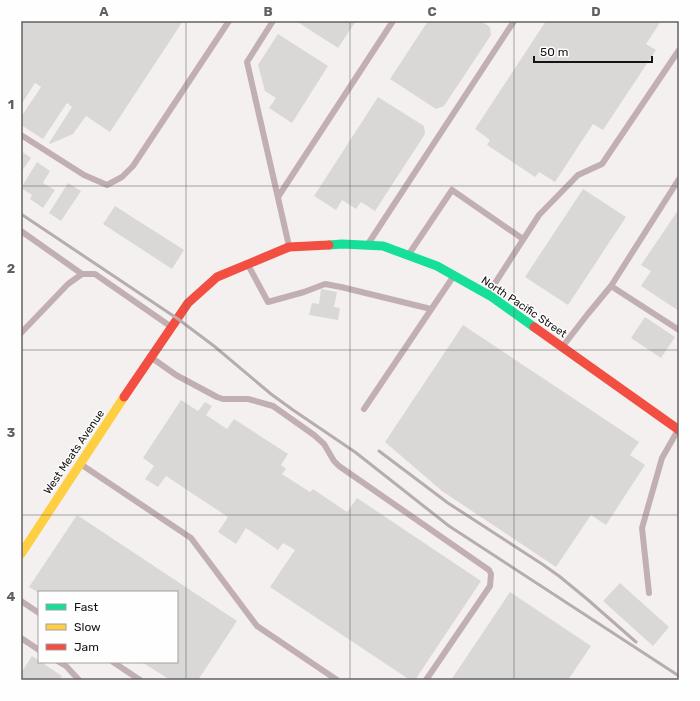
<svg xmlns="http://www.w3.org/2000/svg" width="700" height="701" viewBox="0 0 700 701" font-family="Rubik,sans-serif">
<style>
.building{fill:#dad8d7}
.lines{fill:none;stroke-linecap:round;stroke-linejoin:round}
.lane{stroke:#c1afb3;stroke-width:6}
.fast{stroke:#16e098;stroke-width:9}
.slow{stroke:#ffcf43;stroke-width:9}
.jam{stroke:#f24e42;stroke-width:9}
.rail{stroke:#b7acae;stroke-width:3}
.grid{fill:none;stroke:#636060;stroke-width:1;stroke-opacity:0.55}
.labels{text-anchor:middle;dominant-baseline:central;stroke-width:3;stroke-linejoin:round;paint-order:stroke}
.street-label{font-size:11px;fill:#151313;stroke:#fffefe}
.neatline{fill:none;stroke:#636060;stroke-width:1.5}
.grid-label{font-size:13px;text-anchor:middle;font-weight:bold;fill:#636060}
</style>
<rect width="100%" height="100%" fill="#f4f0ef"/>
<path class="building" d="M21 21H183L110 132 86 116 73 134 50 144 49 143 72 107 67 103 43 139 21 125V117L41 87 35 83 21 105Z
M296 21H356L338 48Z
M428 21H481L490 27 491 35 444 106 436 109 390 79Z
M546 21H661L646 44 656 50 603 130 593 124 555 182 539 172 535 177 487 145 490 140 475 129Z
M278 34 328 66 292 123 269 108 276 98 265 91 258 65Z
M378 97 424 126 425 134 375 211 361 202 356 209 342 200 336 210 314 196Z
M21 151 31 158 21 172Z
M37 162 50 171 43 183 55 190 43 208 30 199 32 195 21 188Z
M68 183 81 191 61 221 49 213Z
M583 189 626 217 568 305 525 277Z
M115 206 184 250 172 269 103 224Z
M679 209V311L641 286 651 271 641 265Z
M321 289 337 292 334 307 340 308 338 320 309 315 312 303 319 304Z
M645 317 675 337 661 358 631 338Z
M463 325 639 442 630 455 645 465 606 525 591 515 556 567 442 491 385 442Z
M181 400 198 411 205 402 212 406 206 415 227 429 234 419 288 454 281 465 286 469 282 474 310 492 313 489 347 512 357 498 481 581 415 680H410L270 587 295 550 283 543 278 550 246 528 236 544 218 532 228 517 166 476 158 487 145 479 154 466 143 458Z
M77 515 237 621 198 680H170L142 662H177V592H39V593L29 587Z
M620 583 669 627 653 646 603 601Z
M510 592 591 646 568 680H451Z
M32 656 62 676 59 680H21V673Z"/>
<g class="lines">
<path class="lane" d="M273 21 247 62 289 246
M21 135 84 175 107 185 122 177 133 166 229 21
M278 197 393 21
M21 231 82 274
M368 244 514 21
M409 254 452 190 523 239
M248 265 268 302 304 292 325 284 341 287 431 309
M611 286 679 330
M488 294 539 215 578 175 602 164 679 50
M21 333 68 284 82 274H95L170 326
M563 346 587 315 611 286 679 179
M152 358 176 375 217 397 223 399H248L273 406 314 435 324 444 334 461 339 466 489 570 491 574 490 586 426 680
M364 409 453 277
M82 465 191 538 257 626 337 680
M649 593 642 528 662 458 678 430
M21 601 39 613
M21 638 39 650
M59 662 66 666 79 680
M113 662 140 680"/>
<path class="fast" d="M329 245 342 244 383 246 437 266 492 297 534 327"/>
<path class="slow" d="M21 554 124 397"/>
<path class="jam" d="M534 327 679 430
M124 397 188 303 217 277 289 247 329 245"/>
<path class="rail" d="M21 214 178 319 214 346 271 394 293 410 355 452 449 526 679 676
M379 451 448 503 542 564 559 576 587 599 636 642"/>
</g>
<path class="grid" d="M186 21V680M350 21V680M514 21V680M21 186H679M21 350H679M21 515H679"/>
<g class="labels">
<g class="street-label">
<text transform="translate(524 307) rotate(34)">North Pacific Street</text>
<text transform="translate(74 452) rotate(-56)">West Meats Avenue</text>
</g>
</g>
<rect width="700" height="701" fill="none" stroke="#fffefe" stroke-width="44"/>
<rect x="38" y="591" width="140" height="72" fill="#fffefe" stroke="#a1a0a0"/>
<rect x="46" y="604" width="20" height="6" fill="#16e098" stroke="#a1a0a0"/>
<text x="74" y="611" font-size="12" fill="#151313">Fast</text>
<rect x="46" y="624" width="20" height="6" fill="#ffcf43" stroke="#a1a0a0"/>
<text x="74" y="631" font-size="12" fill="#151313">Slow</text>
<rect x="46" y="644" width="20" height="6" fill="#f24e42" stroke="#a1a0a0"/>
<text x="74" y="651" font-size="12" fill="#151313">Jam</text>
<path d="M534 56v6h118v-6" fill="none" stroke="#151313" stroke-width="2"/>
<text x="540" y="56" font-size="12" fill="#151313" stroke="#fffefe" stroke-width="3" paint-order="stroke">50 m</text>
<rect x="22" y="22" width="656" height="657" class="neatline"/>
<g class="grid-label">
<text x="104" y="16">A</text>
<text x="268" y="16">B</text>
<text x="432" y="16">C</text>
<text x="596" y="16">D</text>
<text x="11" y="109">1</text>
<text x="11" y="273">2</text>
<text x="11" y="437">3</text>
<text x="11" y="601">4</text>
</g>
</svg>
